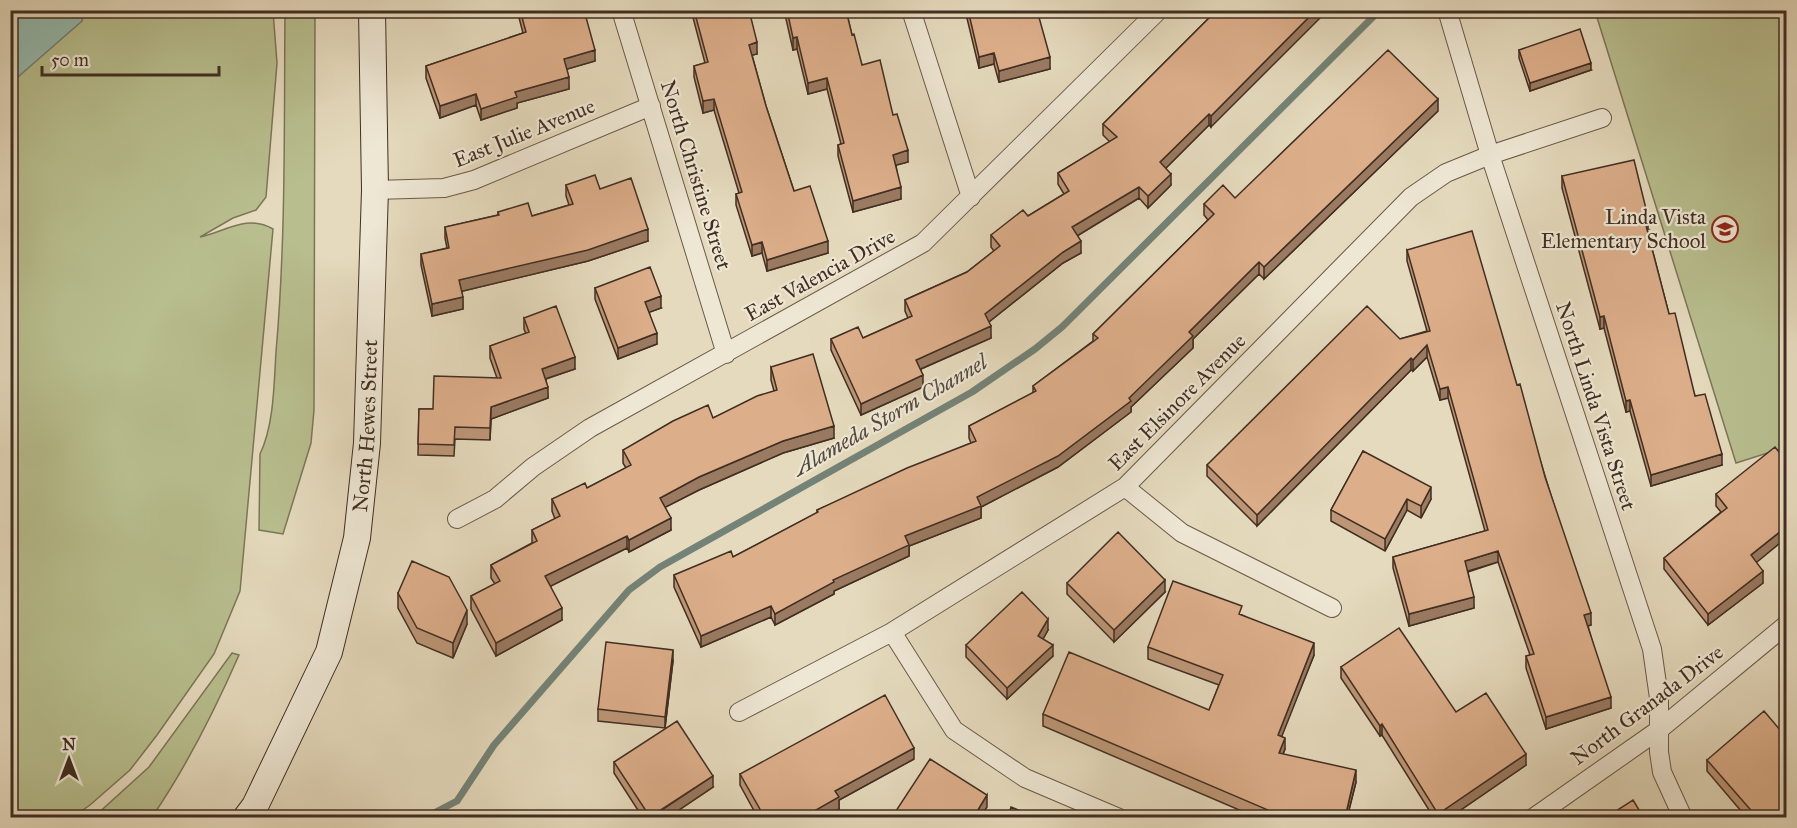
<svg xmlns="http://www.w3.org/2000/svg" width="1797" height="828" viewBox="0 0 1797 828" font-family="'IM FELL Great Primer',serif">
<style>
.green{fill:#b8be8e;stroke:#7c7658;stroke-width:1.5}
.water{fill:#96bbb0;stroke:#748377;stroke-width:1.5}
.lines{fill:none;stroke-linecap:round;stroke-linejoin:round}
.stream{stroke:#748377;stroke-width:7}
.minor-casing{stroke:#6a5949;stroke-width:20}
.secondary-casing{stroke:#412e22;stroke-width:28}
.minor{stroke:#eee7d4;stroke-width:18}
.secondary{stroke:#eee7d4;stroke-width:26}
.wall{fill:#bd9677;stroke:#412e22;stroke-width:1.5}
.shaded-wall{fill:#9a7a61;stroke:#412e22;stroke-width:1.5}
.building{fill:#dcae8a;stroke:#412e22;stroke-width:1.5}
.labels{text-anchor:middle;dominant-baseline:central;stroke-width:4.5;stroke-linejoin:round;paint-order:stroke}
.street-label{font-size:21px;fill:#412e22;stroke:#eee7d4}
.poi-label{font-size:21px;fill:#412e22;stroke:#eee7d4;text-anchor:end}
.water-label{font-size:22px;font-style:italic;fill:#524a3e;stroke:#eee7d4}
</style>
<rect width="100%" height="100%" fill="#e5dabd"/>
<filter id="stains"><feTurbulence type="fractalNoise" baseFrequency=".00333" numOctaves="4"/><feColorMatrix values="0 0 0 0 .2 0 0 0 0 .09 0 0 0 0 .02 0 0 0 .5 -.17"/></filter>
<radialGradient id="worn" r=".72"><stop offset=".6" stop-color="#630" stop-opacity="0"/><stop offset="1" stop-color="#630" stop-opacity=".3"/></radialGradient>
<path class="green" d="M83 11H273L277 63 266 197 256 210 233 218 200 237C227 231 246 214 273 229L240 591 214 654 157 735 130 770 90 805 73 817H11L10 83 82 21Z
M285 11H315L314 410 311 443 283 534 259 530 260 454C274 425 274 384 276 352 286 238 284 124 285 11Z
M1595 11H1786V447L1736 463Z
M232 653 239 655C214 712 187 766 152 817H94L149 767Z"/>
<path class="water" d="M11 10H83V11L82 21 11 83Z"/>
<g class="lines">
<path class="stream" d="M405 818 432 814 457 801 494 745 629 590 660 567 972 392 1035 349 1062 327 1380 10"/>
<defs>
<path id="minor" d="M621 10 726 354
M911 10 971 197
M1447 10 1490 155 1652 649 1659 698V752L1662 772 1683 818
M375 190 444 188 474 180 651 106
M1125 487 1182 533 1332 608
M457 519 495 499 533 467 590 428 923 243 1159 10
M892 632 954 730 1025 778 1119 818
M739 712 892 632 1125 487 1411 197 1446 173 1490 155 1602 118
M1533 818 1660 729 1786 625"/>
<g id="secondary">
<path id="s1" d="M246 818 255 806 329 652 357 538 367 443 375 190 372 10"/>
</g>
</defs>
<use href="#minor" class="minor-casing"/>
<use href="#secondary" class="secondary-casing"/>
<use href="#minor" class="minor"/>
<use href="#secondary" class="secondary"/>
</g>
<path class="wall" d="M517 10H584L595 61 567 69 569 89 517 103V108L481 120 476 105 440 118 426 78V66L523 33Z
M691 10H753V13L750 14 757 54 752 55 766 106 794 191 828 253 767 271 762 253 752 256 736 205V194L739 193 714 110 703 113 694 77V66L705 63Z
M784 10H846L852 35 862 65 893 115 908 162 896 165 901 199 853 212 838 156V145L841 144 827 89 808 94 797 49 793 50Z
M965 10H1037L1050 69 999 82 994 64 979 68Z
M1217 10 1211 127 1209 125 1166 168 1171 185 1148 208 1139 198 1077 236 1081 253 1063 263 989 322 991 338 921 369 923 387 861 415 831 350V339L863 338 908 318 905 311V300L967 272 994 251 991 247V235L1028 216 1064 194 1058 184V173L1110 142 1103 135V124Z
M1519 50 1591 70 1530 91 1519 58Z
M1438 111 1264 279 1259 274 1193 339V348L1131 407V412L1058 467 981 507V518L909 546V556L834 591V594L775 625 771 617 701 647 674 587V575L733 557 817 513V510L971 443 969 438V426L1033 393V386L1093 341V334L1208 220 1204 215V204L1235 198Z
M1562 176 1648 229H1647L1669 314 1695 396 1722 465 1651 486 1630 411 1626 412 1604 328 1600 329 1562 188Z
M566 185 600 189 648 241 588 261 462 291 463 309 432 316 421 265V254L447 248 445 238V227L498 215V212L532 216 569 205 566 196Z
M1407 250 1517 385 1591 625 1588 626 1611 708 1546 729 1526 668V656L1530 655 1498 562 1468 572 1474 608 1409 626 1393 568V557L1485 531 1448 398 1440 400 1427 357 1413 371 1411 370 1257 526 1207 476V465L1400 339 1427 331 1407 261Z
M595 288 661 308 649 312 657 344 618 359 595 299Z
M524 318 575 369 546 379 548 398 491 419 490 440 455 439 454 456 418 455 419 409H433L497 378 490 358V346L526 334 524 329Z
M771 367 834 438 783 453 699 490 665 507 671 530 629 552 627 548 550 586 562 620 496 656 471 609V596L495 584 491 578V565L532 543V530L555 519 552 511V499L587 488 626 468 623 463V450L713 418 774 391 771 380Z
M1363 451 1431 499 1421 518 1407 510 1385 551 1331 521V510Z
M1786 461V538L1756 562 1763 583 1708 625 1664 569V558L1721 512 1716 506V494Z
M1067 583 1165 592 1114 642 1067 594Z
M398 593 467 624 453 658 417 643 398 608Z
M1242 615 1314 655 1281 736 1285 749 1283 754 1356 782 1347 818H1258L1043 726V714L1209 710 1219 685 1148 659V647Z
M1048 630 1043 639 1053 656 1007 699 966 657V645Z
M673 661 665 728 598 721V709Z
M1341 667 1456 712 1526 765 1449 818H1434L1382 735 1380 736 1341 678Z
M1786 669V684L1785 682V670Z
M914 759 839 800V809L823 818H758L740 785V774Z
M1707 760 1786 818H1747L1707 771Z
M614 762 713 787 667 818H643L614 773Z"/>
<path class="shaded-wall" d="M1316 10H1328L1211 127V116Z
M797 37V49L793 50V38Z
M757 42V54L749 56V45Z
M595 50V61L564 70V59Z
M994 53V64L979 68V57Z
M1050 57V69L999 82V71Z
M1591 63V70L1530 91V83Z
M569 77V89L517 103V108L481 120V109L515 92Z
M827 78V89L808 94V83Z
M476 94V105L440 118V106Z
M714 99V110L703 113V101Z
M1438 99V111L1264 279V267Z
M1209 114V125L1160 174V162Z
M908 150V162L893 166V155Z
M1171 174V185L1148 208V196Z
M901 187V199L853 212V201Z
M1139 187V198L1072 239V227Z
M1648 217V229H1644V218Z
M648 229V241L588 261 459 292V280Z
M828 241V253L767 271V260Z
M1081 241V253L1063 263 985 325V314L1063 252Z
M762 242V253L752 256V245Z
M1259 262V274L1193 339V348L1131 407V412L1058 467 981 507V518L909 546V556L834 591V594L775 625V614L833 580 905 536 977 497 1129 398 1189 332Z
M661 296V308L645 314V302Z
M463 297V309L432 316V304Z
M1604 316V328L1600 329V317Z
M991 326V338L916 371V360Z
M657 333V344L618 359V348Z
M1427 345V357L1413 371V360Z
M575 357V369L542 380V369Z
M1411 358V370L1257 526V515Z
M923 375V387L861 415V404Z
M548 387V398L491 419 490 440 491 407Z
M1448 387V398L1440 400V389Z
M1630 400V411L1626 412V401Z
M834 426V438L783 453 699 490 660 510V498L699 477 783 441Z
M1722 454V465L1651 486V475Z
M1431 487V499L1421 518V506Z
M1407 499V510L1385 551V539Z
M671 518V530L629 552V540Z
M1786 527V538L1751 567V555Z
M627 536V548L545 589V576Z
M1498 551V562L1465 572V561Z
M1763 571V583L1708 625V614Z
M1165 580V592L1114 642V630Z
M1474 597V608L1409 626V614Z
M771 606V617L701 647V636Z
M562 608V620L496 656V643Z
M467 610V624L453 658V643Z
M1591 613V625L1584 627V615Z
M1048 619V630L1038 648V636Z
M1314 643V655L1278 746V735Z
M1053 645V656L1007 699V688Z
M673 650V661L665 728V717Z
M1611 697V708L1546 729V717Z
M1382 724V735L1380 736V726Z
M1285 738V749L1279 764V753Z
M914 748V759L839 800V809L823 818H802L835 791Z
M1526 754V765L1449 818H1438V814Z
M1356 770V782L1347 818H1345Z
M713 776V787L667 818H650Z
M987 795V807L980 818H973Z"/>
<path class="building" d="M520 10H584L595 50 564 59 569 77 515 92 517 97 481 109 476 94 440 106 426 66 526 32Z
M694 10H749L757 42 749 45 766 106 794 191 810 186 828 241 767 260 762 242 752 245 736 194 742 192 714 99 703 101 694 66 708 62Z
M787 10H846L852 35 854 34 862 65 880 60 893 115 897 114 908 150 893 155 901 187 853 201 838 145 844 143 827 78 808 83 797 37 793 38Z
M968 10H1037L1050 57 999 71 994 53 979 57Z
M1217 10H1316L1211 116 1209 114 1160 162 1171 174 1148 196 1139 187 1072 227 1081 241 1063 252 985 314 991 326 916 360 923 375 861 404 831 339 858 327 863 338 912 316 905 300 967 272 1000 246 991 235 1023 210 1028 216 1069 191 1058 173 1117 137 1103 124Z
M1580 29 1591 63 1530 83 1519 50Z
M1388 50 1438 99 1264 267 1259 262 1189 332 1193 336 1129 398 1131 401 1058 456 977 497 981 506 905 536 909 545 833 580 834 582 775 614 771 606 701 636 674 575 731 551 733 557 818 512 817 510 907 468 976 441 969 426 1036 391 1033 386 1098 338 1093 334 1214 214 1204 204 1223 185 1235 198Z
M1634 160 1648 217 1644 218 1669 314 1675 313 1695 396 1705 394 1722 454 1651 475 1630 400 1626 401 1604 316 1600 317 1562 176Z
M595 175 600 189 631 178 648 229 588 250 459 280 463 297 432 304 421 254 449 248 445 227 499 215 498 212 528 203 532 216 573 204 566 185Z
M1472 231 1517 385 1520 384 1545 477 1591 613 1584 615 1611 697 1546 717 1526 656 1534 654 1498 551 1465 561 1474 597 1409 614 1393 557 1488 530 1448 387 1440 389 1427 345 1413 360 1411 358 1257 515 1207 465 1367 306 1400 339 1430 331 1407 250Z
M650 267 661 296 645 302 657 333 618 348 595 288Z
M556 306 575 357 542 369 548 387 491 407 490 428 455 427 454 445 418 444 419 409H433L434 376 501 378 490 346 529 332 524 318Z
M813 354 834 426 783 441 699 477 660 498 671 518 629 540 627 536 545 576 562 608 496 643 471 596 500 581 491 565 537 541 532 530 560 516 552 499 585 483 587 488 631 465 623 450 673 421 708 405 713 418 757 396 777 390 771 367Z
M1775 447 1786 461V527L1751 555 1763 571 1708 614 1664 558 1727 508 1716 494Z
M1363 451 1431 487 1421 506 1407 499 1385 539 1331 510Z
M1118 532 1165 580 1114 630 1067 583Z
M412 561 449 577 467 610 453 643 417 628 398 593Z
M1173 581 1242 606 1239 614 1314 643 1278 735 1285 738 1279 753 1356 770 1345 818H1281L1282 816 1043 714 1069 652 1209 710 1223 675 1148 647Z
M1022 592 1048 619 1038 636 1053 645 1007 688 966 645Z
M1399 628 1456 712 1486 693 1526 754 1438 814 1382 724 1380 726 1341 667Z
M606 642 673 650 665 717 598 709Z
M885 695 914 748 835 791 839 797 802 818H765L740 774Z
M1764 711 1786 737V818H1754L1756 816 1707 760Z
M677 721 713 776 650 817 614 762Z
M930 759 987 795 973 818 892 817Z
M1633 800 1644 818H1605Z
M1011 807 1038 818H1008Z"/>
<defs>
<symbol id="school-ring" viewBox="-11 -11 22 22"><circle r="9.5" fill="#eee7d4" stroke="#8f2418" stroke-width="1.5"/><path d="M0-5L7-2L0 1L-7-2ZM-4 1L0 2.5L4 1V4Q0 6-4 4Z" fill="#8f2418"/></symbol>
</defs>
<g fill-rule="evenodd">
<use href="#school-ring" x="1710" y="214" width="30" height="30"/>
</g>
<g class="labels">
<g class="street-label">
<text transform="translate(524 133) rotate(-22)">East Julie Avenue</text>
<text transform="translate(696 175) rotate(73)">North Christine Street</text>
<text transform="translate(820 275) rotate(-29)">East Valencia Drive</text>
<text transform="translate(1177 402) rotate(-45)">East Elsinore Avenue</text>
<text transform="translate(1596 406) rotate(72)">North Linda Vista Street</text>
<text stroke="none"><textPath href="#s1" startOffset="416">North Hewes Street</textPath></text>
<text transform="translate(1647 705) rotate(-37)">North Granada Drive</text>
</g>
<g class="poi-label">
<text x="1706" y="217">Linda Vista<tspan x="1706" dy="24">Elementary School</tspan></text>
</g>
<g class="water-label">
<text transform="translate(890 415) rotate(-30)">Alameda Storm Channel</text>
</g>
</g>
<rect width="1797" height="828" fill="none" stroke="#e5dabd" stroke-width="36"/>
<rect x="12" y="12" width="1773" height="804" fill="none" stroke="#412e22" stroke-width="3"/>
<rect x="18" y="18" width="1761" height="792" fill="none" stroke="#412e22" stroke-width="1.5"/>
<g transform="translate(69 759)" stroke="#eee7d4" stroke-width="4.5" paint-order="stroke">
<path d="M0-4.5L10 22L0 15L-10 22Z" fill="#412e22"/>
<text y="-9" font-size="16" font-weight="bold" text-anchor="middle" fill="#412e22">N</text>
</g>
<path d="M42 66v9h177v-9" fill="none" stroke="#412e22" stroke-width="3"/>
<text x="51" y="66" font-size="18" fill="#412e22" stroke="#eee7d4" stroke-width="4.5" paint-order="stroke">50 m</text>
<rect width="100%" height="100%" filter="url(#stains)"/>
<rect width="100%" height="100%" fill="url(#worn)"/>
</svg>
